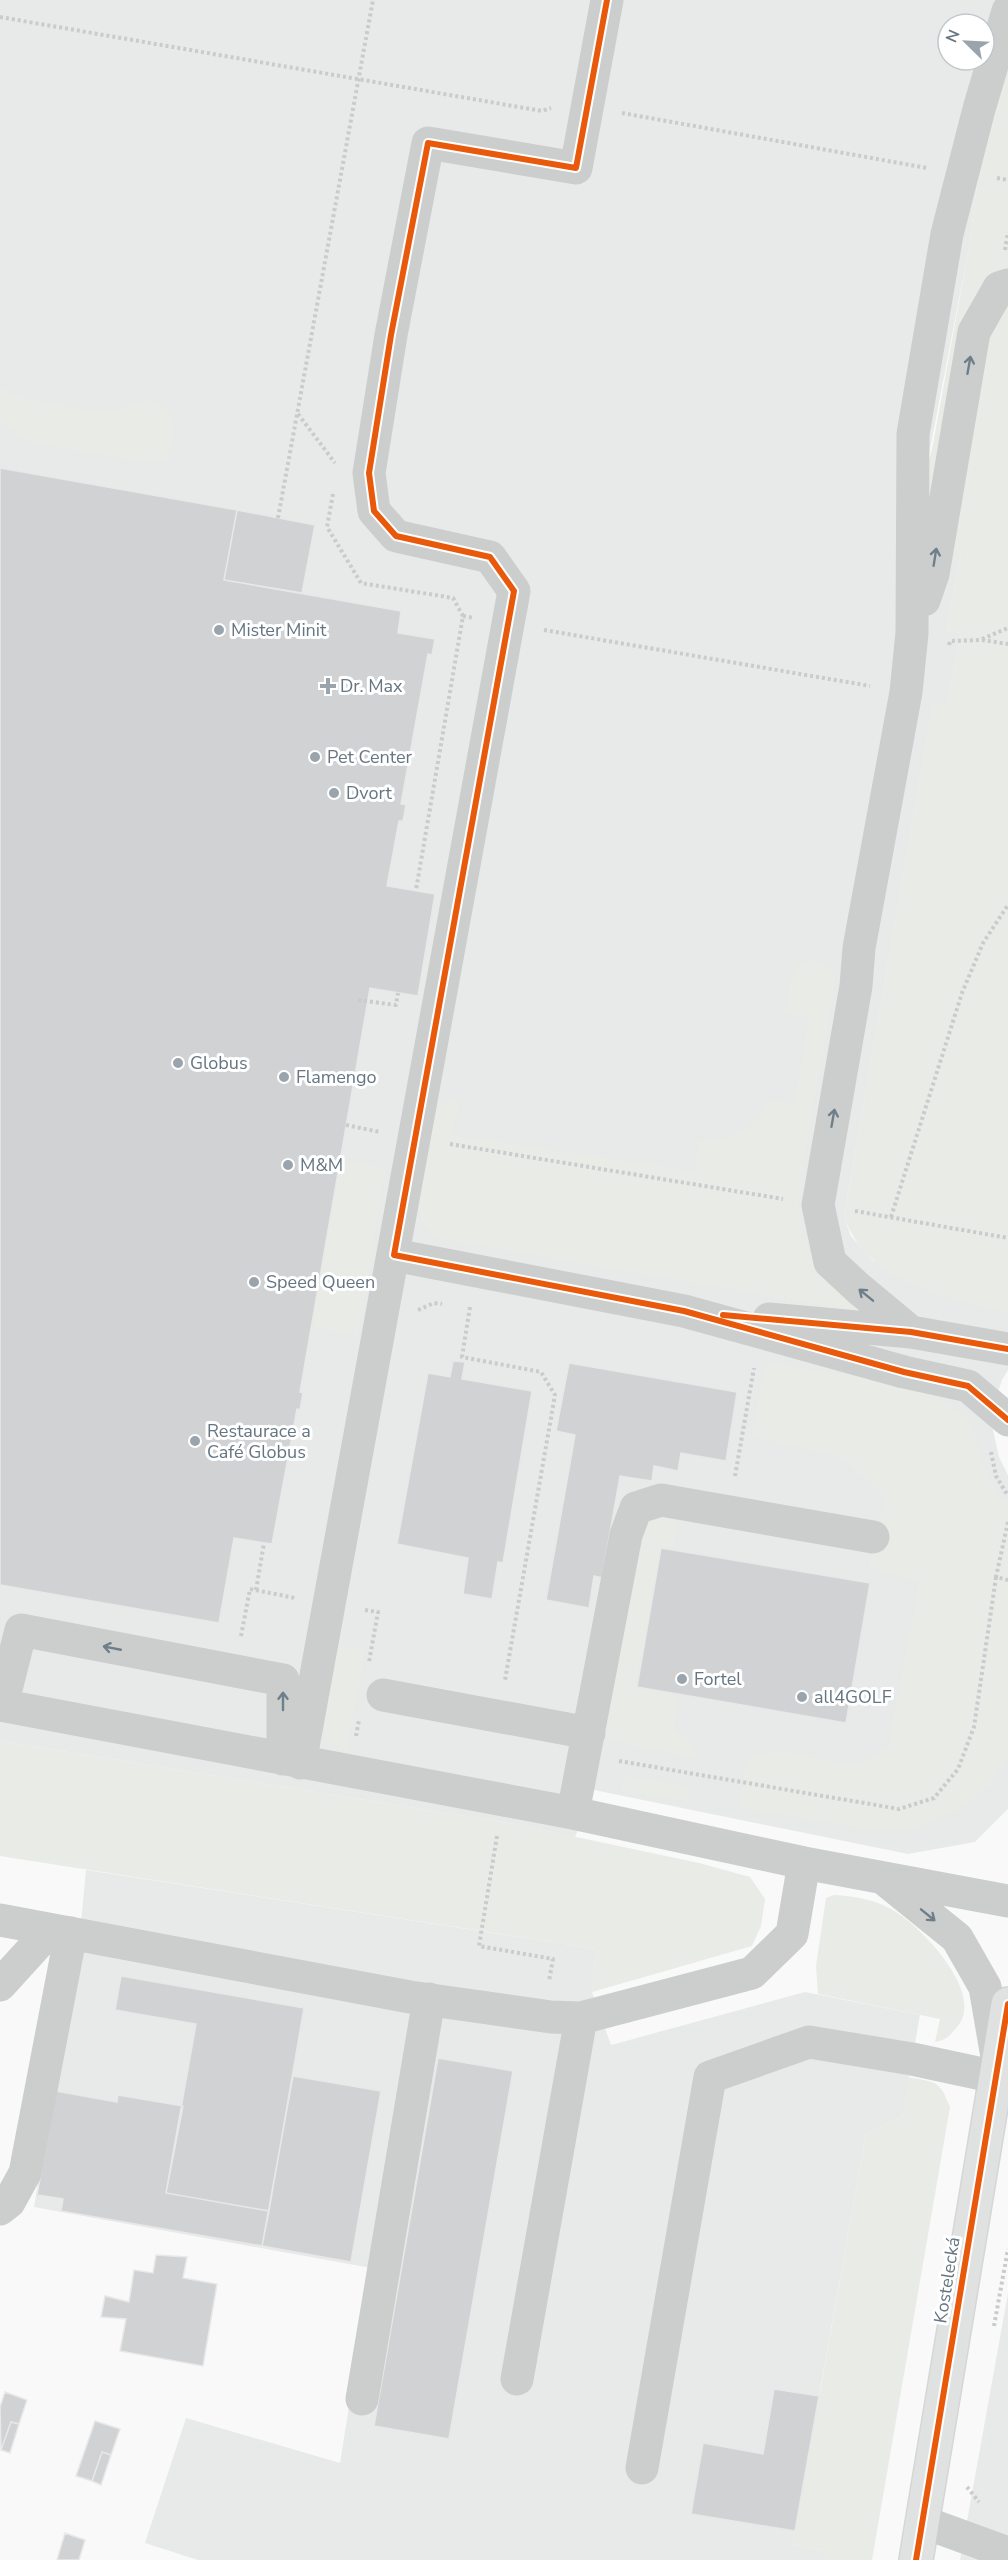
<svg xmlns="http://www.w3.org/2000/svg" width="1008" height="2560" viewBox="0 0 1008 2560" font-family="'Nunito Sans',sans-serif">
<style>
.built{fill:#e8e9e9;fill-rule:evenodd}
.green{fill:#e8ebe6}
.building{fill:#d0d2d3;stroke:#e8e8e8;stroke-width:1.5}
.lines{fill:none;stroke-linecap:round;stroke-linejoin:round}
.major-casing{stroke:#d5d6d7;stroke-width:36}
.path{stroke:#cacbcc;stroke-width:4;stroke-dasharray:3 3;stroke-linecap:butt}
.minor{stroke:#cccece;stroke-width:33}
.major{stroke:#e0e1e1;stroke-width:33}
.cycleway-casing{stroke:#fff;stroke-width:10}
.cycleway{stroke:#e8590c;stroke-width:6}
.oneway{stroke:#6f7f8a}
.poi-dot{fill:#99a4ac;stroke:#fff;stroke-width:2}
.labels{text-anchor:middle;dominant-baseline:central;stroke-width:6;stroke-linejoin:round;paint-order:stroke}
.poi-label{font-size:18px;fill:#657682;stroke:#fff;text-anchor:start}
.street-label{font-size:18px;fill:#657682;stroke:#fff}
</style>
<rect width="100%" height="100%" fill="#f9f9f9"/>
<path class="built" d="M0 0H1008V77L981 156 968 253 922 490 961 554 946 630 961 633 947 705 933 703 844 1217 851 1236 873 1261 1008 1314V1370L1002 1380 990 1417 999 1457 1008 1475V1809L975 1842 908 1854 594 1790 575 1837 515 1824 0 1741ZM948 24H984V60H948Z
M86 1870 596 1949 592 1992 611 2045 805 1992 920 2015 902 2117 866 2133 819 2396 793 2544 826 2551 824 2560H198L145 2543 186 2418 340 2463 371 2268 34 2207 78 1954Z
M1008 2293V2560H960Z"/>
<path class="green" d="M1008 77V1314C945 1296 869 1286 844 1217L933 702 947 704 961 633 946 630 961 554 919 543 922 490 933 444 968 253 981 156Z
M0 388 23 398 105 413C124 414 138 394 158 403 177 411 180 445 165 459 160 463 153 462 147 462L37 444 20 436 0 420Z
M815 959 831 968 836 977 799 1190C798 1224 808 1259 832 1285 842 1296 857 1304 869 1313L446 1240C405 1229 420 1181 426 1151 428 1140 428 1125 433 1114 437 1104 450 1101 460 1099L453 1135 693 1171 699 1140C741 1138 745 1134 771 1100L794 1105 808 1018 785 1013C790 990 787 962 815 959Z
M340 1161 386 1168 358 1335 311 1327Z
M766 1363C815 1371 935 1380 966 1419 978 1434 979 1453 985 1471 989 1480 995 1490 1000 1499L1008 1500V1757L989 1786 967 1805 920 1827 877 1831 737 1807 749 1756 780 1751 859 1766 888 1747 919 1581 869 1568 885 1496 839 1456 751 1437Z
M659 1516 677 1518 673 1550 661 1548 638 1687 678 1695 674 1728 695 1747 693 1757 599 1739 641 1527Z
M337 1645 365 1650 347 1752 340 1750 326 1738 324 1724Z
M0 1741 515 1824 699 1863 750 1877 765 1899 761 1926 752 1946 592 1992 596 1949 0 1856Z
M624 1776 689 1787 687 1801 621 1791Z
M834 1895C855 1896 878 1900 896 1912 923 1929 986 1994 957 2027 950 2036 946 2040 935 2042L940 2019 818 1994 816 1966 826 1898Z
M908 2077C936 2083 939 2079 950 2107L872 2560H824L826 2551 793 2544 866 2133 902 2117Z"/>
<path class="building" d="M0 468 237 510 224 580 401 611 398 633 435 639 432 655 428 654 401 804 406 805 403 821H399L387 886 435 894 418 996 370 988 300 1392 303 1393 300 1410 297 1409 272 1544 234 1538 219 1623 0 1585Z
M237 510 315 525 302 593 224 580Z
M453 1361 465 1362 462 1379 532 1391 503 1563 498 1562 492 1599 463 1594 468 1558 397 1544 428 1373 450 1377Z
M569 1363 737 1392 726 1461 681 1453 678 1471 654 1466 652 1481 620 1476 602 1578 594 1576 589 1608 546 1600 575 1435 556 1431Z
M661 1548 870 1583 846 1723 637 1687Z
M121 1976 304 2008 269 2211 166 2193 196 2024 115 2010Z
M438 2058 513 2071 449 2439 374 2426Z
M293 2076 381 2091 351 2262 262 2246Z
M56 2091 117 2102 118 2095 183 2106 166 2193 269 2211 262 2246 61 2211 63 2199 37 2195Z
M156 2255 187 2257 183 2278 217 2284 203 2366 120 2351 126 2319 101 2317 105 2296 129 2302 134 2270 153 2273Z
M774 2389 819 2396 795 2531 691 2514 703 2443 763 2454Z
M5 2392 27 2400 19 2424 11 2422 1 2450 0 2407Z
M95 2421 120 2429 111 2455 102 2452 92 2481 76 2476Z
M11 2422 19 2424 10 2453 1 2450Z
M102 2452 111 2455 101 2485 92 2481Z
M65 2533 85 2540 79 2560H57Z"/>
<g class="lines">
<defs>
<path id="major" d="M916 2560 1008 2004"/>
</defs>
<use href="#major" class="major-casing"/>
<path class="path" d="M0 17 542 111 551 108
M622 113 927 168
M997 178 1008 180
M1005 250 1008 232
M298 414 335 463
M333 494 327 527 361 583 453 598 463 616 416 890
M278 518 373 0
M463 616 474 618
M544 630 870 686
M982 639 1008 628
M949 645 950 641 982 640 1008 644
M358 1000 396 1005 398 993
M346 1125 380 1132
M450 1144 783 1199
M855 1211 1008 1238
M891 1217 962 993 983 943 1008 905
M470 1307 462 1357 541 1372 555 1395 505 1680
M418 1310 434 1303 442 1304
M991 1452 996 1476 1008 1496
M735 1476 754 1368
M1008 1522 996 1577 1008 1580
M256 1590 264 1543
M365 1610 378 1612 369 1662
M241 1636 250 1589 295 1598
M356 1736 359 1720
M619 1761 899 1809 934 1798 958 1769 974 1727 996 1577
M497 1836 479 1946 553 1959 549 1981
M994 2326 1008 2249
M967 2487 979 2502"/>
<path class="minor" d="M924 600 933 574 974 332 999 288 1008 285
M394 1255 684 1311 904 1372 968 1386 1008 1420
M769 1319 911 1332 1008 1349
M911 1332 858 1288 830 1262 818 1205 856 986 859 948 906 692 912 633 913 434 947 234 979 109 1008 11
M383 1695 589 1733
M0 1705 573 1813 804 1863 1008 1901
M2 1705 21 1630 283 1680V1759
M300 1763 514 591 490 557 396 536 374 511 369 473 391 335 428 143 576 168 607 0
M573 1813 626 1535 636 1508 661 1500 873 1537
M884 1879 957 1938 985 1987 997 2057
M0 1920 410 1997 551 2017 581 2018 752 1973 792 1934 804 1863
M0 1985 50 1930
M0 2209 9 2202 25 2173 71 1933
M517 2379 581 2018
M362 2399 429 1999
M642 2468 710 2077 809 2042 912 2059 996 2077
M923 2522 1008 2553"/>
<use href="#major" class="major"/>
<defs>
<path id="cycleway" d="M607 0 576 168 428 143 391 335 369 473 374 511 396 536 490 557 514 591 394 1255 684 1311 904 1372 968 1386 1008 1420
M723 1315 911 1332 1008 1349
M916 2560 1008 2004"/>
</defs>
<use href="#cycleway" class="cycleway-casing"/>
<use href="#cycleway" class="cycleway"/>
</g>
<defs><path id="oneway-shaft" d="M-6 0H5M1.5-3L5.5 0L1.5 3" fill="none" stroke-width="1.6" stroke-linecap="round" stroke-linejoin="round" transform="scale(1.5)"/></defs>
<g class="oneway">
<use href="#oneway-shaft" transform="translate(969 365) rotate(-80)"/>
<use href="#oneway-shaft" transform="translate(935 557) rotate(-81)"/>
<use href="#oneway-shaft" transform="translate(833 1118) rotate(-80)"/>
<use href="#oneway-shaft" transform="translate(866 1295) rotate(-141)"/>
<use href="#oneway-shaft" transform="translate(112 1648) rotate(-169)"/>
<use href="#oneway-shaft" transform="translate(283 1701) rotate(-90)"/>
<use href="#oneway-shaft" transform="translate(928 1915) rotate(39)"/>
</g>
<g class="poi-dot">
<circle cx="219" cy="630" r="6"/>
<path d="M325 677h6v6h6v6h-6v6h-6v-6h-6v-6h6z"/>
<circle cx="315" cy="757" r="6"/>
<circle cx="334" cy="793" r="6"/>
<circle cx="178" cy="1063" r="6"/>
<circle cx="284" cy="1077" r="6"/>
<circle cx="288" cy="1165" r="6"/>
<circle cx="254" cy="1282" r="6"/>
<circle cx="195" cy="1441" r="6"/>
<circle cx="682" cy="1679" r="6"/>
<circle cx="802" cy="1697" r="6"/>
</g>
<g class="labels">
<g class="poi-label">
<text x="231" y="630">Mister Minit</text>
<text x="340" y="686">Dr. Max</text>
<text x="327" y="757">Pet Center</text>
<text x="346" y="793">Dvort</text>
<text x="190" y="1063">Globus</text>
<text x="296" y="1077">Flamengo</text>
<text x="300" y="1165">M&amp;M</text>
<text x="266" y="1282">Speed Queen</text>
<text x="207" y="1431">Restaurace a<tspan x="207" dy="21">Café Globus</tspan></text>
<text x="694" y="1679">Fortel</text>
<text x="814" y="1697">all4GOLF</text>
</g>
<g class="street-label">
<text transform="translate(947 2280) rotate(-81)">Kostelecká</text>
</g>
</g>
<g transform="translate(966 42) rotate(294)"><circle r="28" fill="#ffffff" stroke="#c1c8cd" stroke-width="1.5"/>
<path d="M0-4.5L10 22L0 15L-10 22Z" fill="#99a4ac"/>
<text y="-9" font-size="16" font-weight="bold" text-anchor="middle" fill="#657682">N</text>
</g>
</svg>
